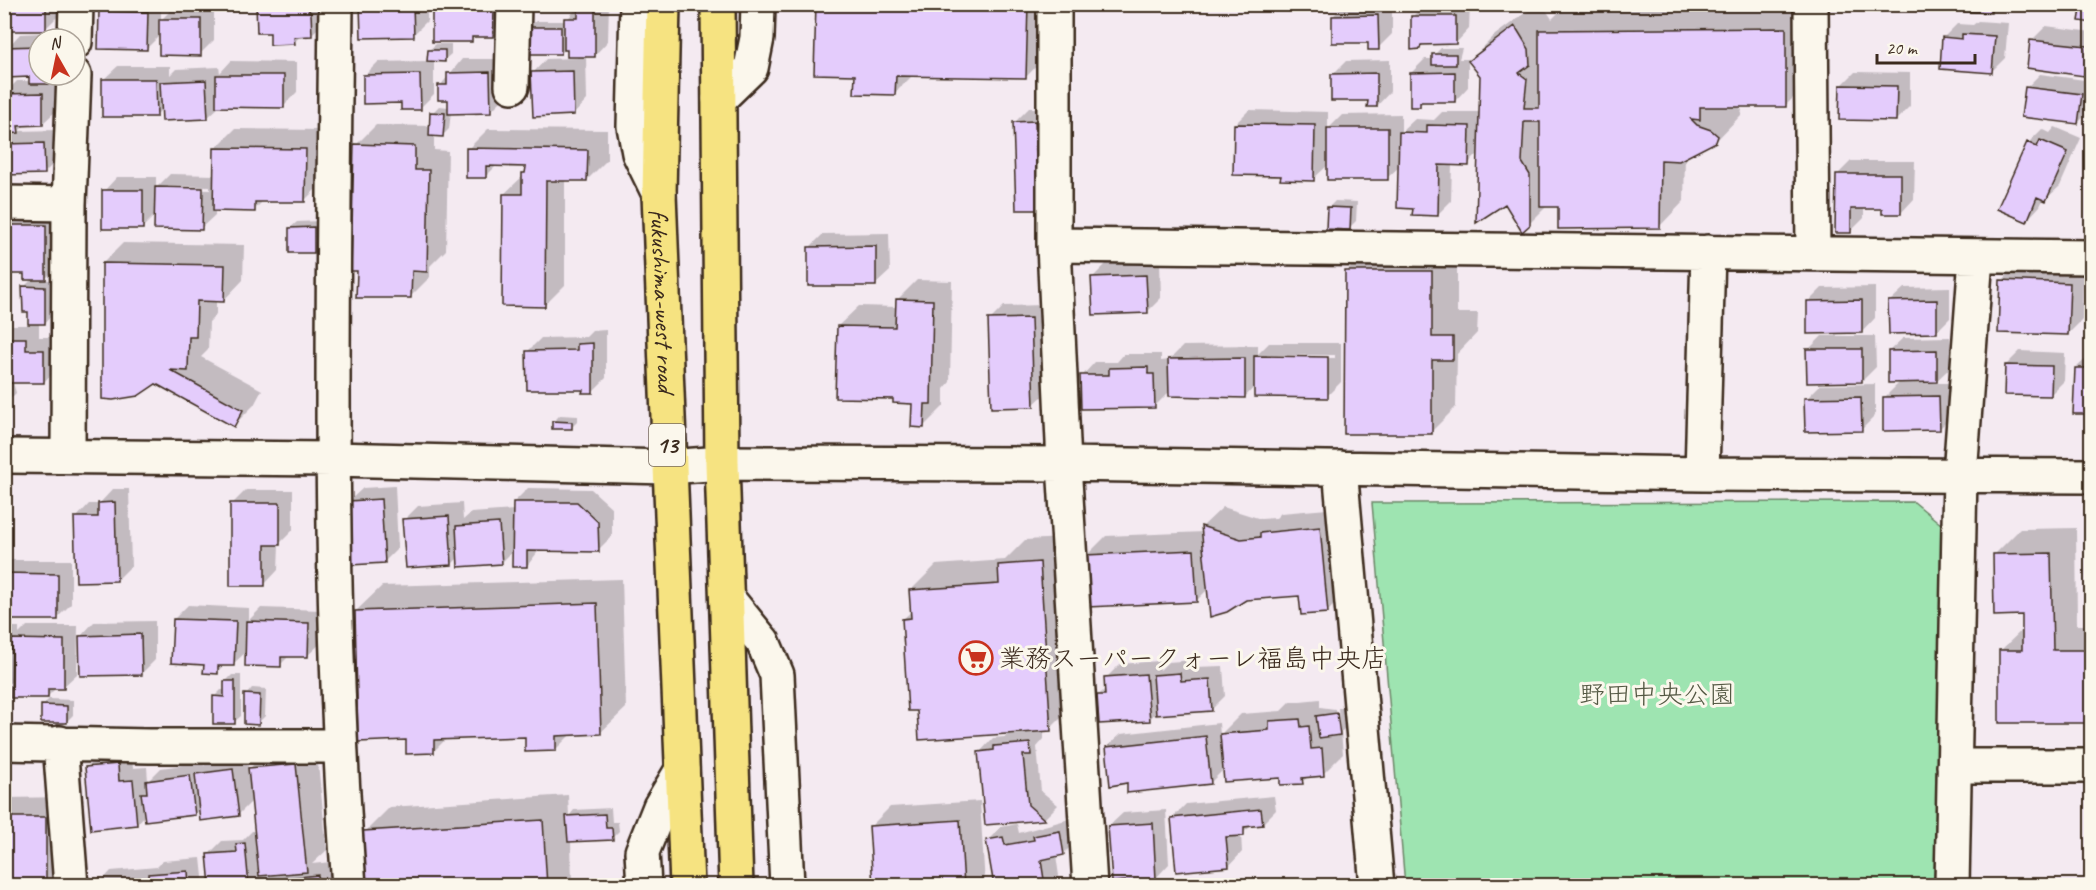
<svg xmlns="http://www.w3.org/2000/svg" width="2096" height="890" viewBox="0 0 2096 890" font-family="Caveat,'Klee One',sans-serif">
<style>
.green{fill:#9ee4b1;stroke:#6c8768;stroke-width:1.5}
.shadow{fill:#0003;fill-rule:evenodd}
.building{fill:#e4ccfc;stroke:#3b2a1e;stroke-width:1.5}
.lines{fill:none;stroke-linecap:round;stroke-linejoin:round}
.minor-casing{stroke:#3b2a1e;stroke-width:38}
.highway-casing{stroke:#3b2a1e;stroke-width:38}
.minor{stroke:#fbf7ec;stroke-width:33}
.highway{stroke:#f6e381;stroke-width:33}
.labels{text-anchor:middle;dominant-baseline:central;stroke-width:6;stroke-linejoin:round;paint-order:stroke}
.shield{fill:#fbf7ec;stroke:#75685c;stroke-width:1.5}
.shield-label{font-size:24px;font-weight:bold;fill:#3b2a1e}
.street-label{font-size:26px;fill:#3b2a1e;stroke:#fbf7ec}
.poi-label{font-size:26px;fill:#3b2a1e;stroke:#fbf7ec;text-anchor:start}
.park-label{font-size:26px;fill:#545843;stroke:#fbf7ec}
</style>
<rect width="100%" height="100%" fill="#f4eaf1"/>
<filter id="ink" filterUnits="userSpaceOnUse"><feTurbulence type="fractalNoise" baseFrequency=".0167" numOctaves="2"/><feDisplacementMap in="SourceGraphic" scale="12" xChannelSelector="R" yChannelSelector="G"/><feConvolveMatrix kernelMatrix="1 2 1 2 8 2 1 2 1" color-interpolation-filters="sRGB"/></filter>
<g filter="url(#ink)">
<path class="green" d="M1914 502 1942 525 1934 885H1405L1372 503Z"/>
<path class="shadow" d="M4 4H59V15L45 29Z
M108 4H161V20L175 6H214V40L200 54 161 34 147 48 100 12Z
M258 4H324L325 21 311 35H301L294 43 272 32Z
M362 4H427V21L413 35Z
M434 4H506V22L492 36H476L471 41Z
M580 4H609L608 41 595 55H586L587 100 574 114 533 73 546 59 577 58V55L569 48 560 53 529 27 536 21H566Z
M817 4H1052L1051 51 1026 77 914 74 895 93 856 73Z
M1345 4H1392V34L1378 48 1333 16Z
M1425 4H1470L1469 29 1456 43H1425L1420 48 1413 16Z
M1537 4H1542L1552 19 1566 5 1811 4V80L1786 105 1737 106 1742 110 1741 115 1716 141 1685 156 1684 201 1659 227 1559 206H1547L1529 224 1479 153 1468 164H1452L1451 201 1437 215 1414 207 1400 166 1387 178 1329 164 1313 179 1282 174 1235 124 1249 110 1328 112V129L1342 115 1401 114V132L1415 119 1434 120 1442 112H1480L1481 75 1470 61 1495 35Z
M1941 4H1997L1990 12Z
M1978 21 2008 23 2005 58 1991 72 1943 38 1957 24 1973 25Z
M2046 26 2092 32V65L2083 74 2032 40Z
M60 32V39H39V75H55L50 80H56L57 110 43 123 26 124 19 131 57 130 58 159 44 173 4 174V143L16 132H4V94L17 81H30V75L7 48 20 34Z
M436 44H451V54L444 60H434V94L420 108 403 102 365 75 378 62 429 61V50Z
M1441 48H1462L1459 59H1468V87L1455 101H1424L1419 106 1411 73 1425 59H1434V55Z
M462 59H503L504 98 490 112H451L449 129 443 135H434V150L448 151 446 250 430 266V277L410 297 356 145 376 125 431 126 432 113 439 106 449 107V99L440 86Z
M1390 60V92L1377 106 1332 75 1346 61Z
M231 61 297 62V92L283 106H220L207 118 163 108 156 115 104 79 118 66H170V75L176 69 219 67 220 73Z
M1855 72 1910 73V106L1896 120 1841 86Z
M2040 74 2092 81 2091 109 2078 123 2026 88Z
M1029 108H1048L1050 194 1036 208 1015 122Z
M2055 127 2081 138 2060 186 2046 199 2044 198 2040 206 2027 220 2028 143 2042 129 2050 133Z
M235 129 325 130V180L305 200H264L254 210H215V215L201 228 156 214 143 227 104 191 117 177H156V188L170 174 215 175V149ZM168 186 210 187V190L168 189Z
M488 129 607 130V160L587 180H565V285L545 305 504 194 524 175 527 165H497L485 177 468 149Z
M1851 161H1915L1914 199 1901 213 1884 207H1864V218L1850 232 1837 175Z
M1335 201 1357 202 1356 221 1349 228 1328 208Z
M4 212H59V265L44 280H51V316L45 323H39V337H57V368L44 382H13L16 393 4 405V313L5 319H12V325H29L30 310 24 287 32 279 25 272H4Z
M320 221V245L314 252 290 228 297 222Z
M889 233 890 271 876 284 809 248 823 234Z
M123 243 244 245 243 280 223 301 216 300V315L209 322 208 350 201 357 262 390 254 405 234 425 156 382 103 263Z
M1372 246 1457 247V313H1478L1477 333 1457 354 1456 407 1431 432 1346 272Z
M1160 262 1161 298 1147 312 1093 277 1107 263Z
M2015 267 2083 270 2082 320 2068 334 2002 281Z
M917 280 952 281 950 382 944 389V406L924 426 914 402 894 398 838 326 859 306 897 307V300Z
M1875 287V318L1862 332 1808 302 1822 288Z
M1950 287V318L1936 332 1890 301 1904 288Z
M1044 305 1047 392 1033 405 990 320 1004 306Z
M606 330V378L593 391 528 351 541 338 586 337 592 331Z
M1822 336H1875L1876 367 1862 381 1808 350Z
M1950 337 1951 367 1934 383H1952L1953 415 1939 429 1884 398 1901 381 1889 351 1903 338Z
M1269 343H1341V382L1327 396 1255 386 1245 397 1170 391 1154 407 1082 376 1095 362H1117L1124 354H1161V361L1169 360 1183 346 1258 345V354ZM1267 355H1335V358H1267Z
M2020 351 2065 353 2064 381 2050 395 2006 365Z
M2090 355H2092V413L2076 368Z
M1875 384V416L1861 430 1806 399 1820 385Z
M560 415 578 416V421L571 428 553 422Z
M395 486 398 548 384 562 349 501 363 488Z
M528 488 591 489 612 508V536L598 550 540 549 527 566 514 550 501 563 459 557 452 564 404 520 418 506 462 503 463 520 471 513 514 510V502Z
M113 489H129L131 566 117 580 76 518 89 504H99Z
M246 490H293V530L279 544 278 570 265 584 232 504Z
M1223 507 1261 519 1276 518 1281 513 1339 508 1347 592 1327 612 1300 594 1209 588 1196 601 1086 556 1106 536 1204 532 1203 526Z
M2076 528 2077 625H2092V722L2001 650 2024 628 2023 614 1994 555 2020 529Z
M1064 538 1075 704 1050 729 1044 730V739L1037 747 1041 791 1058 805 1045 818 986 823 980 752 993 738 1005 737 1010 732 919 709 903 619 912 611 910 591 936 565 1005 560 1025 540Z
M4 560H71V604L57 618H4Z
M622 579 626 708 600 733 571 734 556 749 526 735 447 738 433 752 356 611 382 586Z
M188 605 249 608V620L261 608 322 610V642L308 655H290L280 665 247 651 233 664H225L217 672 205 663 174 619Z
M155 621V660L142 673 81 636 94 622Z
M27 626H78L77 674 63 687 56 688 47 697 13 680 4 688V627H19V634Z
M1194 660V667L1223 666 1225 696 1211 710 1157 711 1149 720 1098 696 1106 688V678L1120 664 1159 661 1160 670 1168 662Z
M232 675H241V716L234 722 214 697 221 690H225V682Z
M252 688 266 689 265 716 258 723 246 695Z
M49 699 73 700V715L66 722 42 706Z
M1320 699V707L1335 709 1337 729H1340L1338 708H1343L1346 727 1341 732 1343 754 1323 774 1309 776 1302 782 1281 776 1224 769 1210 783 1128 782 1107 747 1121 734 1219 723 1220 735 1241 714 1281 711 1290 702Z
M316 745 327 850 312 864 331 862 333 886H211L208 855 222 841 243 840 252 831H256L253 800 238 815 200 808 194 814 145 815 137 824 87 767 100 754 131 751 133 768 147 767 148 781 161 768 203 762 204 766 210 760 247 756 248 770 270 749Z
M568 795 569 816 574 810 611 808 612 822H618L619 831 612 838 571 840 572 886H368L365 832 390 807Z
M1274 796 1276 810 1262 824 1253 825 1241 834 1242 852 1229 866 1172 818 1186 804Z
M65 797 55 886H4V800L7 798Z
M980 801 985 886H874L870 827 890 807Z
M1166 810 1169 864 1156 878 1109 826 1123 813Z
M1073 818 1077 840 1063 854 1056 855 1059 876 1050 886H995L988 840 1001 827 1017 824 1019 833Z
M201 858 204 886H97L111 871 157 867 163 861Z"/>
<path class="building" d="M4 4H46V31H4Z
M256 4H304L311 13 312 36 294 37 295 44 270 45V33H257Z
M360 4H413L414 37 361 38Z
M432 4H480V10L494 11 493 37H472V42H432Z
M816 4H1028L1026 78 896 76 895 95 854 94 855 75 814 74Z
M1939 4H1991V13L1939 10Z
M2082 4H2092V23L2079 21Z
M578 5H595V57H567V50H564V18H578Z
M99 11 148 12 147 50 98 49Z
M1378 15 1379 50H1368V43H1332V16Z
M1411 16H1456V44L1421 45 1420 49 1411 50Z
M159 19H201V56L159 55Z
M1515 26 1529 49 1530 65 1519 73 1527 79 1524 108H1539V30L1786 28V107H1700V120L1691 119 1697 125 1711 130 1718 136 1716 142 1679 161 1661 160 1660 228 1558 229V207H1540V122H1524L1522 162 1530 175V225L1522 232 1505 204 1476 223 1480 76 1468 61Z
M527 27H561V54H528Z
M1962 34 1995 36 1992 73 1940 69 1942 37 1962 39Z
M2030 40 2087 46 2084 76 2027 68Z
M39 46V75H48L49 84H29V77L6 78 5 47Z
M428 50H445V62L427 61Z
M1432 54H1456V65H1432Z
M573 71 574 115 533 117 531 72Z
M490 72 491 113 448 114V100H438V85H447V73Z
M1455 72V102H1420V107H1410V73Z
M1377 73V107H1367L1368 101H1331V74Z
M420 74 421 110H401V103L363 104V75Z
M216 75H284V108L216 107Z
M102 79H156L157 117H102Z
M206 80 208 119 162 121 160 82Z
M1840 85 1897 86 1896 121 1839 120Z
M2025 87 2082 94 2078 124 2021 117Z
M43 93V125L18 126 19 133 4 134V94Z
M430 112 445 113 443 137 429 136Z
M1035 121 1037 210H1016L1013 122Z
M1234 124 1315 125 1314 181 1280 180 1281 176 1233 175Z
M1427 125 1470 126 1469 166 1439 165 1438 216 1412 215 1413 209 1397 208 1399 132 1427 133Z
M1327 128H1388V180H1327Z
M2040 140 2068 152 2046 201 2037 197 2027 222 1997 209 2027 142 2037 147Z
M44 143 45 174 4 175V144Z
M354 144 415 146V170H429L427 272 412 271 411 298H356L357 271H351Z
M214 148 306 149 305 202H255V212L213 211Z
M466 148 588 150 587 181H546L545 307 502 306 503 194H522V173H525L526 167 486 166V178H466Z
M1836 174H1901V214H1882V209H1851V233H1835Z
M155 187 203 188 202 230 154 229Z
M102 190H143V229H102Z
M1327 207 1351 208 1350 230 1326 229Z
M4 225H46V280H24V274H4Z
M314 227V253H289V228Z
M876 246V286H808V247Z
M102 263 225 265 224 302 197 301 196 337H189L188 371 170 370 243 410 234 427 156 384 138 396 113 400 102 399Z
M1345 271H1432V337H1453V360H1432V434H1344Z
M1146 275 1148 313 1093 315 1091 277Z
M2000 280 2070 283 2068 335 1998 333Z
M22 286 45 287V324H28V312H23Z
M896 299 933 300 931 404H925L924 428 911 427 912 404 893 403V399L835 398 837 326 895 327Z
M1862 300V333L1807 334V301Z
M1937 300V333L1889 334 1888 301Z
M1031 318 1034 407 991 408 988 319Z
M4 338H26V350H44V383H4Z
M593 343V393H582L583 390H527L526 351 577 350V344Z
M1806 349H1862V382L1807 383Z
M1937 350V382L1888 383V351Z
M1254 356 1328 357V398L1254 397Z
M1245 358V398L1169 396 1168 359Z
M2005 365 2052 366 2051 396 2004 395Z
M1148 367V374H1154L1155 408 1081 409 1080 375H1109V368Z
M2075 368H2092V414H2073Z
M1939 396 1940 430 1883 431V397Z
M1861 397 1862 431 1805 432 1804 398Z
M552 421 572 422V429H552Z
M381 499 385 563 350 565 348 501Z
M115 502 117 581 76 582 74 517H98V503Z
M513 502H577L598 522 599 552 527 551V567H512Z
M230 503H280V545H265V586H230Z
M449 516 452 565 406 568 402 519Z
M499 523 502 564 458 567 456 526Z
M1201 526 1241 539 1260 537V533L1320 527 1328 613 1301 615 1299 596 1246 600 1227 612 1210 617Z
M1194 550 1197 602 1087 607 1085 555Z
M2051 553 2053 650H2092V723H1999V650H2022V615L1994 616 1993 554Z
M1040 562 1051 731 919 740 917 711H908L902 619 911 618 909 590 999 584 998 565Z
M4 573 58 574V620H4Z
M597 603 601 734 556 736V751L525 752V737L434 740V753L406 754V740L358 742 355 611Z
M173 619 236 621 234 666H218V674L203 673 204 665 171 663Z
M246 621 309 623 308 657H281V667L245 666Z
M141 634 142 675 80 676 79 636Z
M12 639 64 640V689H48V698H11Z
M4 640H6V689H4Z
M1180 673 1181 681 1210 679 1212 711 1156 715 1153 675Z
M1146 674 1150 721 1099 724 1097 695H1105L1104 677Z
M224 681H235V724H213V696L224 697Z
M244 694 260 695 259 725 244 724Z
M41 705 67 706V723H41Z
M1337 713 1340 735 1319 738 1316 716Z
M1300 719 1301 727 1309 726 1311 749 1322 748 1324 776 1302 778 1303 784 1280 785V778L1224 782 1220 734 1269 730V721Z
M1206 736 1211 784 1127 793V783L1110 786 1106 747Z
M1030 743 1031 755H1023L1028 805 1045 820 985 825 978 752 994 750V746Z
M118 764 119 781 133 780 137 825 91 830 85 767Z
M296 764 307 872 259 876 248 768Z
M233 769 239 816 200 821 195 774Z
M190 775 195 815 145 821 141 793H147L146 781Z
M1261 809 1263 825 1244 827V836L1226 837 1229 867 1176 872 1171 818Z
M605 814 606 828H612L613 840 568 842 566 816Z
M4 817H46V886H4Z
M543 820 547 886H366L363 831Z
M960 820 964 886H873L869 826Z
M1153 823 1156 879 1112 882 1108 826Z
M1060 831 1064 855 1041 860 1045 886H994L986 840 1003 837 1005 845 1034 840 1033 836Z
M245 843 249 886H210L207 854 237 852 236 844Z
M188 871 189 886H149L148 874Z
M318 875 319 886H259V881Z
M142 880 143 886H95V884Z"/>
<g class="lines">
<defs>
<path id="minor" d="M336 4C333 298 327 592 349 886
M637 4 634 126 639 153 659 194
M1054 4V245L1064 464 1090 886
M1811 4 1813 253
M75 42 76 4
M512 86 514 4
M719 99 751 68 757 38 758 4
M4 203 69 204
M1054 245 2092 257
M4 456 332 459 668 467 722 463 1064 464 1702 474 2092 476
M68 456 69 204 74 75
M1340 468 1377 886
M1702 474 1708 252
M727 598 763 642 777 675 787 886
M4 743 149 746H338
M60 743 71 886
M1954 766H2092
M644 886 642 852 660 807 682 770
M1952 886 1960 474 1976 257"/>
<g id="highway">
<path id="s1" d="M663 4 659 194 687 886"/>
<path d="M718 4 722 463 736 886"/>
</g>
</defs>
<use href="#minor" class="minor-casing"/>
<use href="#highway" class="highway-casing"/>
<use href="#minor" class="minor"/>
<use href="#highway" class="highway"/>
</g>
</g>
<defs>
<symbol id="supermarket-ring" viewBox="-11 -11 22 22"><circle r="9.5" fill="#fbf7ec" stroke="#c8321e" stroke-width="1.5"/><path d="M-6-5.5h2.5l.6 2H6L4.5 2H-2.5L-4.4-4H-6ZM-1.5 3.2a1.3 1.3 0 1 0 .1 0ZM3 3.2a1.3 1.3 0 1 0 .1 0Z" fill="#c8321e"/></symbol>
</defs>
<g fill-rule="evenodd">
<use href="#supermarket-ring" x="957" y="639" width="38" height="38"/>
</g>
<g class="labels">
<rect class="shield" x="649" y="424" width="36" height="42" rx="4.5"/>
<g class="shield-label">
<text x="667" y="445">13</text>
</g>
<g class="street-label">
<text stroke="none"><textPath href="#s1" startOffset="297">fukushima-west road</textPath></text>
</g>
<g class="poi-label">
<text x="999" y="658">業務スーパークォーレ福島中央店</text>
</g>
<g class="park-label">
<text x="1657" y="694">野田中央公園</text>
</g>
</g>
<rect width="2096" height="890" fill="none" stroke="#fbf7ec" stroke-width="24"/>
<rect x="12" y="12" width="2072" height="866" fill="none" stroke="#3b2a1e" stroke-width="2" filter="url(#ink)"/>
<g transform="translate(57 57) rotate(351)"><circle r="28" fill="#fbf7ec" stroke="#aea59a" stroke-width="1.5"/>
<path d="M0-4.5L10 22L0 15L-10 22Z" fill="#c8321e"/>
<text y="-9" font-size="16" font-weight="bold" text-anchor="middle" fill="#3b2a1e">N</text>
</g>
<path d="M1877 54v9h98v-9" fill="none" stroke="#3b2a1e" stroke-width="3"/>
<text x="1886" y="54" font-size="18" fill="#3b2a1e" stroke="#fbf7ec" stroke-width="4.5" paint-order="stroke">20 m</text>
</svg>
